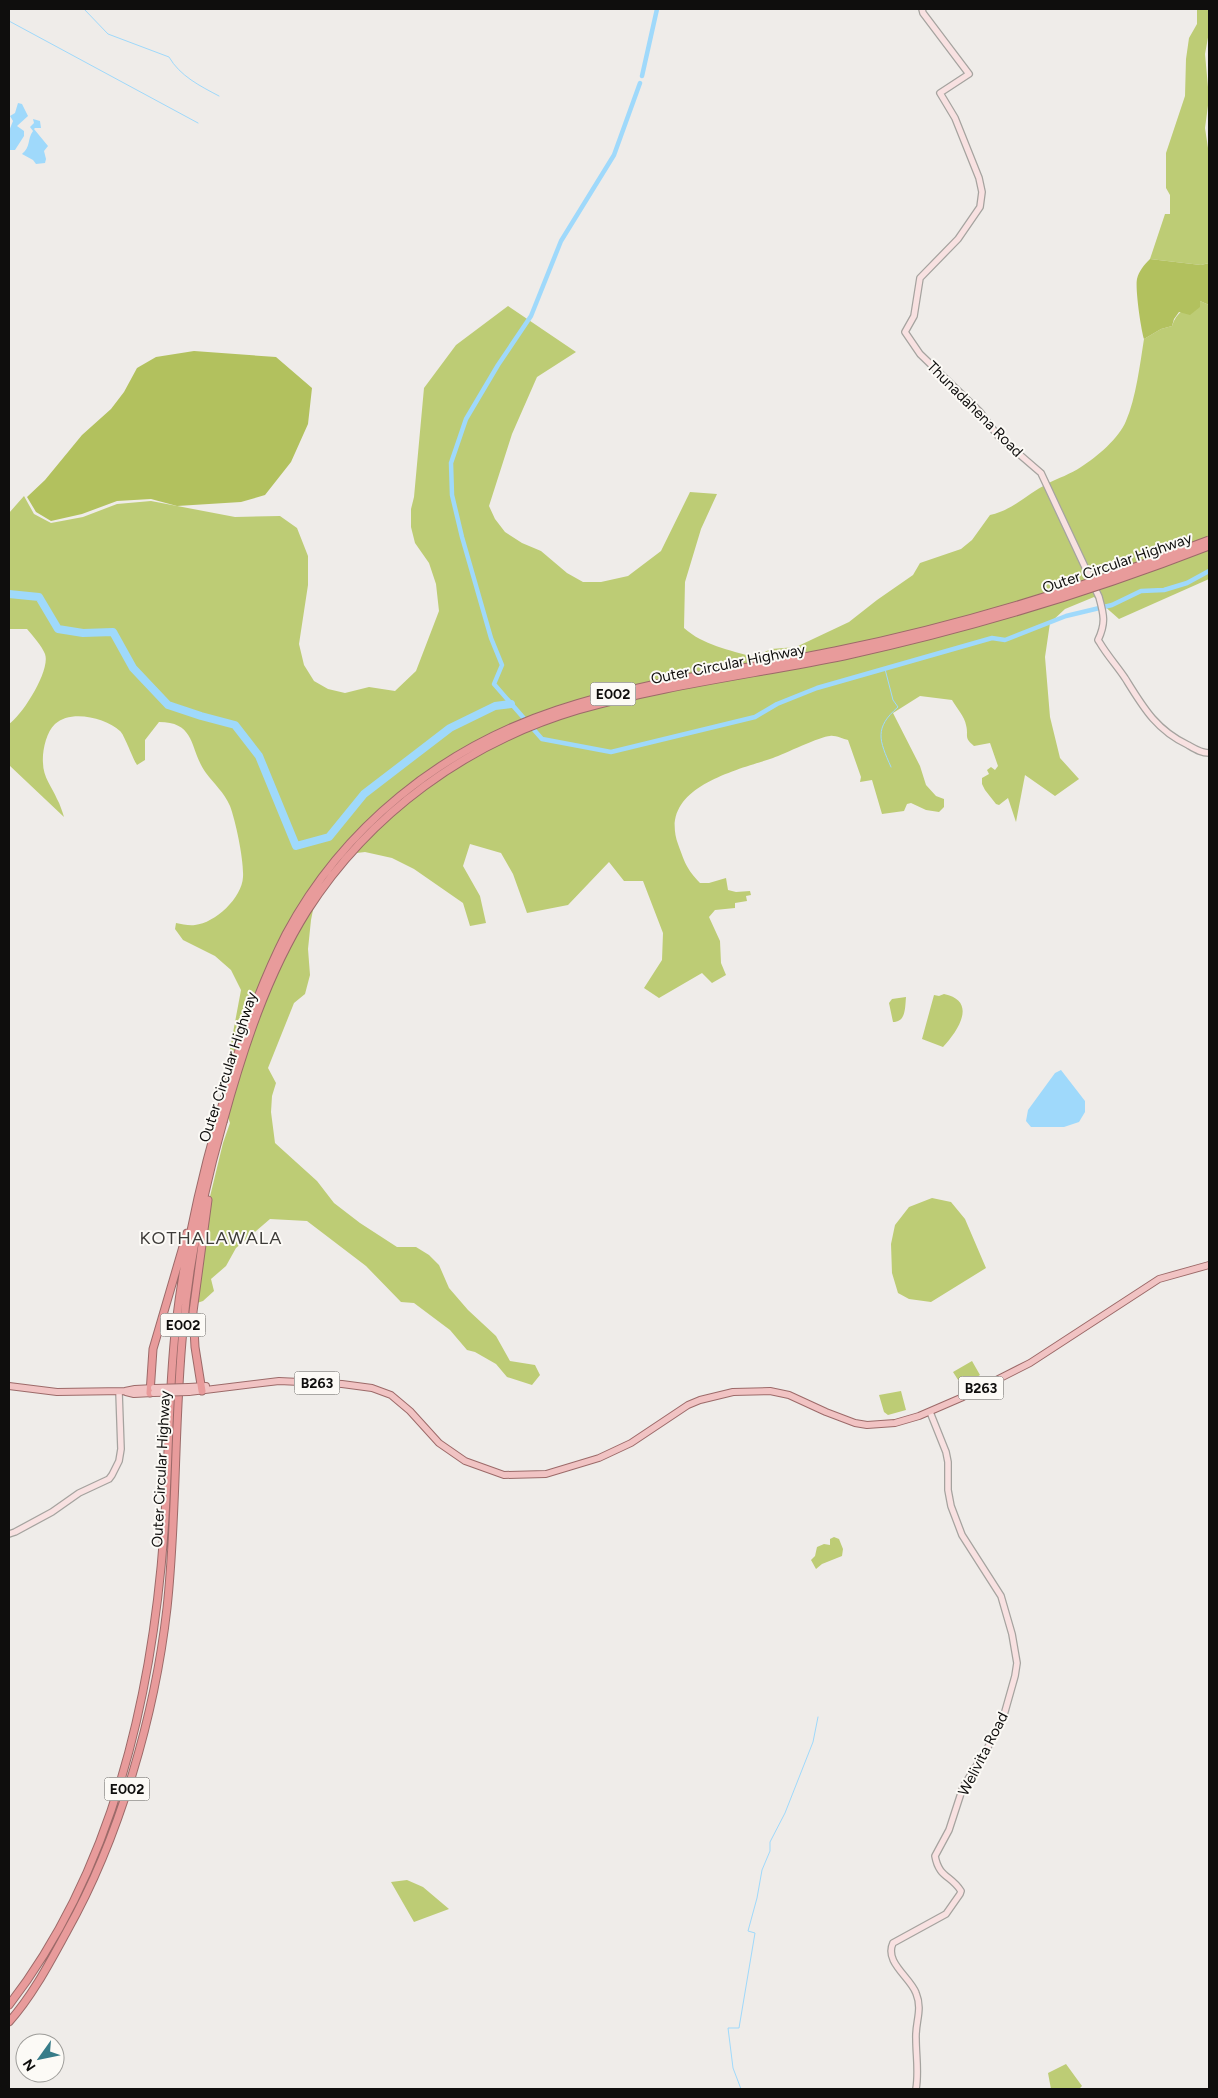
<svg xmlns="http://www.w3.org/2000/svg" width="1218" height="2098" viewBox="0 0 1218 2098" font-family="Figtree,sans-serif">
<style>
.green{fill:#bdcc75}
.forest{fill:#b2c15e}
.water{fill:#9fd9fb}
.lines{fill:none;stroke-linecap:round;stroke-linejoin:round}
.stream{stroke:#9fd9fb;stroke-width:1}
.canal{stroke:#9fd9fb;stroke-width:4.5}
.river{stroke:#9fd9fb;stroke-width:8}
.secondary-casing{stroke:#a5a39f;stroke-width:8}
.primary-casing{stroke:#9c6a69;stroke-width:8}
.highway-casing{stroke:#9c6a69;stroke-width:9}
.secondary{stroke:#f8e1e1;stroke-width:5.5}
.primary{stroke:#f1c3c3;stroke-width:6}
.highway{stroke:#e89b9b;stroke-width:7}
.primary-bridge-casing{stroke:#9c6a69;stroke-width:8;stroke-linecap:butt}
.highway-bridge-casing{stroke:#9c6a69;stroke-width:9;stroke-linecap:butt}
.primary-bridge{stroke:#f1c3c3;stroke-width:6}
.highway-bridge{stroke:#e89b9b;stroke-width:7}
.labels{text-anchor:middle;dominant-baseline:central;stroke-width:4;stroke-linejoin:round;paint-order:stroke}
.shield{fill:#fcfaf6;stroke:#565553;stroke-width:1}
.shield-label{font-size:14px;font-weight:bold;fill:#0f0e0d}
.street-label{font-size:15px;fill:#0f0e0d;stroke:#fcfaf6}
.quarter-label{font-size:18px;letter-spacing:1px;fill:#3e3c39;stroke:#fcfaf6}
</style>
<rect width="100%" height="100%" fill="#efece9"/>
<path class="green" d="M1197 9H1209V32L1205 54 1209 98 1205 128 1208 148 1209 263 1201 265 1150 259 1165 214H1170V195L1166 188V153L1185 96 1186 59 1189 38 1197 24Z
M1200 301 1209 305V579L1119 619 1094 597 1065 609 1050 623 1045 657 1050 717 1060 758 1079 779 1055 796 1025 775 1016 822 1008 798 999 805 996 804 985 790 982 784V778L989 774 987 770 991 767 995 770 998 766 990 743 974 746C963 737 969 736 966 725 965 717 956 707 952 700L920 696 893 713 920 766 926 785 936 796 944 799V807L939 812 926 810 911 803 907 804 904 811 882 814 872 780 860 782 861 777 848 740C843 739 835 735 830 736 821 736 784 754 773 758 734 771 658 788 678 844 685 863 686 868 700 883H709L726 878 728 890 736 892 750 891 751 895 746 896 747 901 735 903V908L715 910 709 917 720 941 721 963 726 975 712 983 702 973 659 998 644 988 662 960 663 933 643 881H624L609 862 568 905 527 913 513 874 501 853 470 844 463 866 480 896 486 923 470 926 463 903 414 869 392 858 365 852 348 854 328 864 318 885 311 920 308 949 310 975 305 994 294 1003 268 1068 276 1083 272 1096 271 1112 275 1143 317 1181 334 1203 360 1223 397 1247H416L429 1255 439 1265 449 1288 468 1310 496 1336 510 1361 535 1365 540 1375 532 1385 507 1377 496 1364 475 1352 467 1350 450 1330 414 1303 401 1302 366 1266 307 1221 270 1219 236 1248 226 1266 211 1279 214 1291 203 1301 194 1304 192 1280 196 1241 206 1213 223 1143 230 1123 221 1097 241 990 231 970 215 956 183 940 175 929 176 923C182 924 189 926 195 925 215 923 242 898 243 877 244 861 236 822 230 806 224 792 214 784 206 773 189 750 197 722 159 722L145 740V760L137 765C132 757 124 734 120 731 106 718 71 709 55 724 46 732 42 752 43 763 43 777 52 787 57 799 60 804 62 811 64 817L9 765V724C22 716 51 670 45 654 42 646 33 636 27 629H9V513L24 496 34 514 51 523 83 517 117 504 151 501 235 517 280 516 297 528 308 556V585L299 644 304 665 314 681 328 689 345 693 369 687 395 691 416 671 439 611 436 584 429 563 415 543 411 527V509L414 497 424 388 456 345 508 306 576 352 537 377 512 434 489 506 495 519 505 532 522 543 541 551 567 573 583 582H601L628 576 661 551 690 492 717 494 701 529 685 582 684 628C703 645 729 650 754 657L771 649 796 647 849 622 877 600 913 575 920 563 961 549 972 540 990 515C1013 510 1027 494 1047 484 1058 478 1071 474 1081 467 1097 457 1119 438 1126 421 1136 398 1140 364 1144 339L1161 329 1172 326C1176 312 1187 307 1200 301Z
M944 994C978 1001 958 1031 943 1047L922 1039 934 995 939 996Z
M906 997C905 1008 906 1022 893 1022L889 1003 892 999Z
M932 1198 951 1202 965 1219 986 1268 931 1302 909 1299 898 1293 892 1273 891 1244 895 1225 909 1207Z
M972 1361 980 1375 962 1386 953 1372Z
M901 1391 906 1410 888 1415 884 1412 879 1395Z
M834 1537 839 1539 843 1549 842 1556 822 1564 816 1569 811 1560 815 1556 817 1547 824 1544 830 1545V1539Z
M407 1880 423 1887 449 1909 414 1922 391 1882Z
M1066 2064 1082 2086 1079 2089H1051L1048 2073Z"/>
<path class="forest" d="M1150 259 1201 265 1209 263V305L1200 301V307L1190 315 1179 312 1174 319 1172 326 1161 329 1144 339C1141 329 1135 289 1137 279 1139 271 1144 265 1150 259Z
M194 351 276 357 312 388 308 424 291 462 265 495 241 502 177 506 151 499 117 501 82 514 51 521 36 512 27 497 45 480 82 435 111 409 124 392 137 368 156 357Z"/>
<path class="water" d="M18 103 22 104 28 116 17 126 24 131V136L15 150H10L9 131 13 121 10 116 15 113Z
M33 119 40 121 41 128H35L34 129 48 146 44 151 46 159 45 163 36 164 33 160 22 154C31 147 27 139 33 131L30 127 34 123Z
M1061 1070 1085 1101V1112L1079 1122 1064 1127H1031L1026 1121 1028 1110 1055 1073Z"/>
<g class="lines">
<path class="stream" d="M84 9 108 34 169 57C180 76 200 86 219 96
M9 21 198 123
M885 669 893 700 898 707C874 728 879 740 891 767
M741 2089 733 2068 728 2028H739L755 1933 748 1931 757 1898 762 1870 770 1851V1842L785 1813 813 1742 818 1717"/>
<path class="canal" d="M642 76 657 9
M640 83 614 155 561 241 531 316 498 365 466 419 451 463 452 495 462 537 491 638 502 665 494 684 542 739 611 752 755 717 777 704 817 688 992 638 1005 640 1066 616 1112 605 1141 591 1164 590 1187 583 1209 571"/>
<path class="river" d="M9 594 39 597 58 629 83 633 113 632 133 668 168 705 201 716 235 725 259 756 296 846 329 837 364 794 450 728 495 706 511 704"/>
<defs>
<path id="secondary" d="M922 9 923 13 969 74 940 93 955 118 979 178 982 192 980 207 958 239 920 278 914 316 905 332 920 354 980 412 998 436 1041 473 1099 597C1104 615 1106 623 1098 640L1100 643C1107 655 1117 666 1125 678 1143 707 1156 730 1188 745 1195 749 1201 753 1209 753
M9 1534 15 1532 52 1512 79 1493 109 1479 112 1475 119 1461 121 1449 119 1392
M916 2089C919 2072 916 2056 916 2039 915 2022 923 2010 916 1993 910 1977 884 1962 893 1943L946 1914 960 1894 961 1891C951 1875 939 1878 935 1856L949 1830 963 1787 987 1749 1004 1715 1015 1676 1017 1663 1012 1634 1001 1596 962 1535 951 1506 948 1490V1462L946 1452 930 1412"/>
<path id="primary" d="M9 1386 57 1392 125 1391 135 1389 154 1388
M189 1387 206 1386
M126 1392 134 1394 153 1393
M189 1392 279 1381 342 1384 372 1388 391 1395 410 1411 439 1443 465 1461 504 1475 546 1474 599 1458 631 1443 688 1405 700 1400 733 1392 770 1391 789 1395 826 1412 855 1423 867 1425 895 1423 919 1416 963 1397 1030 1363 1159 1279 1209 1265"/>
<path id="highway" d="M202 1391 195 1347 193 1312 208 1200
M150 1393 153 1349 187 1233
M9 2005C112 1872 152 1698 164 1532 169 1463 168 1393 176 1324 184 1255 199 1187 218 1120
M9 2022C33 1995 50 1962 67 1931 120 1837 155 1714 167 1608 177 1516 174 1422 183 1330 189 1260 204 1189 223 1122"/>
</defs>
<use href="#secondary" class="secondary-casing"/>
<use href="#primary" class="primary-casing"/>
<use href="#highway" class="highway-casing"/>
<use href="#secondary" class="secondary"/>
<use href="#primary" class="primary"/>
<use href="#highway" class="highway"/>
<defs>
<path id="primary-bridge" d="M154 1388 189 1387
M154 1393 189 1392"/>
<path id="highway-bridge" d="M218 1120C236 1056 256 993 286 934 343 827 442 748 557 710 646 680 743 670 835 651 963 625 1088 586 1209 540
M223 1122C243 1049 267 975 307 911 370 813 467 743 578 710 665 685 756 674 844 656 968 629 1091 592 1209 546"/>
</defs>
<use href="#primary-bridge" class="primary-bridge-casing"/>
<use href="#highway-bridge" class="highway-bridge-casing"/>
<use href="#primary-bridge" class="primary-bridge"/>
<use href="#highway-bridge" class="highway-bridge"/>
</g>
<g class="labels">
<g class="shield">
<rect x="590.5" y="682.5" width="45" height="23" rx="4"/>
<rect x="160.5" y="1313.5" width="45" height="23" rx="4"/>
<rect x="294.5" y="1371.5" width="45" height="23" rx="4"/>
<rect x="958.5" y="1376.5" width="45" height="23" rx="4"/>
<rect x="104.5" y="1777.5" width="45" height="23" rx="4"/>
</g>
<g class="shield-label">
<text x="613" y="694">E002</text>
<text x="183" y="1325">E002</text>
<text x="317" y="1383">B263</text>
<text x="981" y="1388">B263</text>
<text x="127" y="1789">E002</text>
</g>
<g class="street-label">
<text transform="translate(975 409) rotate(45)">Thunadahena Road</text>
<text transform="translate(1117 563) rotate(-19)">Outer Circular Highway</text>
<text transform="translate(728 664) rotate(-11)">Outer Circular Highway</text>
<text transform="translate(228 1067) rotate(-72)">Outer Circular Highway</text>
<text transform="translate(161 1469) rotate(-87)">Outer Circular Highway</text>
<text transform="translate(983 1754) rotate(-63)">Welivita Road</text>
</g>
<g class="quarter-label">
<text x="211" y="1238">KOTHALAWALA</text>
</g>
</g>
<rect width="1218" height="2098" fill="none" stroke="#0f0e0d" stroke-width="20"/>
<g transform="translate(40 2058) rotate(237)"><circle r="24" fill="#fcfaf6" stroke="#9d9c99"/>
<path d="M0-4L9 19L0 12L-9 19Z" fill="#377c89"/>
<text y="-8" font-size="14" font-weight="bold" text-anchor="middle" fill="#0f0e0d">N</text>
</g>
</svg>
